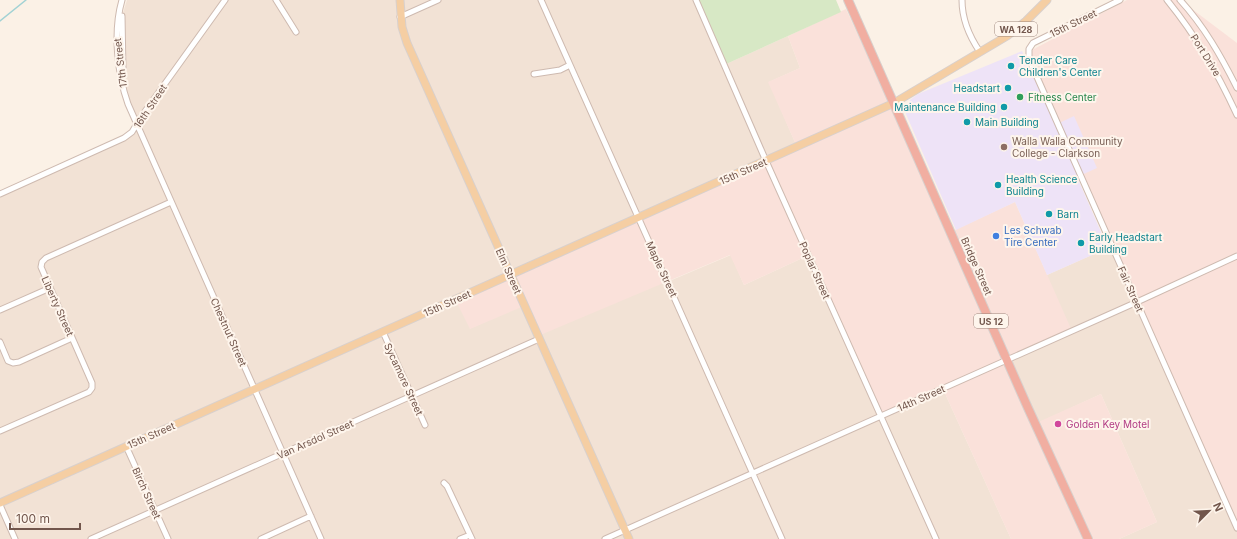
<svg xmlns="http://www.w3.org/2000/svg" width="1237" height="539" viewBox="0 0 1237 539" font-family="Inter,sans-serif">
<style>
.residential{fill:#f2e2d5}
.commercial{fill:#fae1da}
.education{fill:#eee3f7}
.green{fill:#d7e8c5}
.lines{fill:none;stroke-linecap:round;stroke-linejoin:round}
.stream{stroke:#a2d2d4;stroke-width:1.5}
.minor-casing{stroke:#cebab0;stroke-width:7}
.major-casing{stroke:#d8d0cd;stroke-width:9}
.highway-casing{stroke:#d8d0cd;stroke-width:10}
.minor{stroke:#fff;stroke-width:5}
.major{stroke:#f5cea3;stroke-width:7}
.highway{stroke:#f1aea1;stroke-width:8}
.culture-dot{fill:#0f9aa8;stroke:#fef5ec;stroke-width:1.5}
.leisure-dot{fill:#2e9e5b;stroke:#fef5ec;stroke-width:1.5}
.education-dot{fill:#8d6e63;stroke:#fef5ec;stroke-width:1.5}
.shop-dot{fill:#3f7fe0;stroke:#fef5ec;stroke-width:1.5}
.hotel-dot{fill:#d1479c;stroke:#fef5ec;stroke-width:1.5}
.labels{text-anchor:middle;dominant-baseline:central;stroke-width:4;stroke-linejoin:round;paint-order:stroke}
.shield{fill:#fef5ec;stroke:#9c867c;stroke-width:1}
.shield-label{font-size:9px;font-weight:bold;fill:#72564c}
.street-label{font-size:10px;fill:#72564c;stroke:#fef5ec}
.culture-label{font-size:10px;fill:#0d838f;stroke:#fef5ec;text-anchor:start}
.leisure-label{font-size:10px;fill:#27864d;stroke:#fef5ec;text-anchor:start}
.education-label{font-size:10px;fill:#785e54;stroke:#fef5ec;text-anchor:start}
.shop-label{font-size:10px;fill:#366cbe;stroke:#fef5ec;text-anchor:start}
.hotel-label{font-size:10px;fill:#b23c85;stroke:#fef5ec;text-anchor:start}
</style>
<rect width="100%" height="100%" fill="#fbf1e6"/>
<path class="residential" d="M127 0H696L724 65 788 36 800 68 769 82 797 147 469 329 524 305 667 282 731 255 744 285 809 255 943 389 1011 539H0V194L124 138 136 125 124 93 122 16Z
M1112 246 1237 528V539H1119L1157 522 1101 394 1036 424 1008 360 1047 275Z"/>
<path class="commercial" d="M1127 0H1180L1237 43V528L1137 302 1030 54 1032 50Z
M846 9 897 120 946 234 1015 202 1072 331 1008 360 1036 423 1101 394 1157 522 1119 539H1011L943 389 881 416 809 255 744 285 730 255 538 336 524 306 470 329 455 299 797 147 768 82 800 68 788 36Z"/>
<path class="education" d="M1022 51 1055 125 1074 116 1097 168 1077 177 1108 248 1047 275 1015 202 956 230 906 114V107L910 100 918 94Z"/>
<path class="green" d="M696 0H836L841 12 724 65Z"/>
<g class="lines">
<path class="stream" d="M0 21 26 0"/>
<defs>
<path id="minor" d="M122 0C113 31 117 73 128 104L321 539
M276 0 296 32
M541 0 782 539
M696 0 766 161 936 539
M962 0C962 20 969 36 980 52
M1120 0 1033 43 1029 49V59L1237 528
M1167 0C1197 37 1217 72 1237 115
M1180 0C1204 26 1221 56 1237 88
M122 16 123 70
M400 17 438 0
M534 74 560 70 570 65
M0 194 124 138 132 132 141 117 225 0
M0 310 50 288
M383 332 425 425
M0 342 8 361 13 363 19 362 72 338
M0 431 89 392 92 388V383L41 267 42 262 46 258 171 202
M126 446 168 539
M444 483 447 486 472 539
M0 505 15 539
M91 539 539 339
M261 539 311 516
M460 539 470 535
M605 539 1137 302 1237 256"/>
<path id="major" d="M400 0 402 27 407 43 629 539
M0 503 894 103 1007 36 1026 21 1047 0"/>
<path id="highway" d="M848 0 1028 408 1088 539"/>
</defs>
<use href="#minor" class="minor-casing"/>
<use href="#major" class="major-casing"/>
<use href="#highway" class="highway-casing"/>
<use href="#minor" class="minor"/>
<use href="#major" class="major"/>
<use href="#highway" class="highway"/>
</g>
<g class="culture-dot">
<circle cx="1011" cy="66" r="4"/>
<circle cx="1008" cy="88" r="4"/>
<circle cx="1004" cy="107" r="4"/>
<circle cx="967" cy="122" r="4"/>
<circle cx="998" cy="185" r="4"/>
<circle cx="1049" cy="214" r="4"/>
<circle cx="1081" cy="243" r="4"/>
</g>
<circle class="leisure-dot" cx="1020" cy="97" r="4"/>
<circle class="education-dot" cx="1004" cy="147" r="4"/>
<circle class="shop-dot" cx="996" cy="236" r="4"/>
<circle class="hotel-dot" cx="1058" cy="424" r="4"/>
<g class="labels">
<g class="shield">
<rect x="995" y="22" width="42" height="14" rx="3"/>
<rect x="974" y="314" width="34" height="14" rx="3"/>
</g>
<g class="shield-label">
<text x="1016" y="29">WA 128</text>
<text x="991" y="321">US 12</text>
</g>
<g class="street-label">
<text transform="translate(1073 23) rotate(-26)">15th Street</text>
<text transform="translate(1206 55) rotate(58)">Port Drive</text>
<text transform="translate(120 63) rotate(-97)">17th Street</text>
<text transform="translate(150 106) rotate(-56)">16th Street</text>
<text transform="translate(743 171) rotate(-24)">15th Street</text>
<text transform="translate(977 266) rotate(66)">Bridge Street</text>
<text transform="translate(662 269) rotate(65)">Maple Street</text>
<text transform="translate(815 270) rotate(66)">Poplar Street</text>
<text transform="translate(509 271) rotate(66)">Elm Street</text>
<text transform="translate(1131 289) rotate(66)">Fair Street</text>
<text transform="translate(447 303) rotate(-24)">15th Street</text>
<text transform="translate(58 306) rotate(66)">Liberty Street</text>
<text transform="translate(229 332) rotate(66)">Chestnut Street</text>
<text transform="translate(404 379) rotate(65)">Sycamore Street</text>
<text transform="translate(921 398) rotate(-24)">14th Street</text>
<text transform="translate(151 435) rotate(-24)">15th Street</text>
<text transform="translate(315 439) rotate(-24)">Van Arsdol Street</text>
<text transform="translate(147 493) rotate(66)">Birch Street</text>
</g>
<g class="culture-label">
<text x="1019" y="60">Tender Care<tspan x="1019" dy="12">Children's Center</tspan></text>
<text x="1000" y="88" text-anchor="end">Headstart</text>
<text x="996" y="107" text-anchor="end">Maintenance Building</text>
<text x="975" y="122">Main Building</text>
<text x="1006" y="179">Health Science<tspan x="1006" dy="12">Building</tspan></text>
<text x="1057" y="214">Barn</text>
<text x="1089" y="237">Early Headstart<tspan x="1089" dy="12">Building</tspan></text>
</g>
<g class="leisure-label">
<text x="1028" y="97">Fitness Center</text>
</g>
<g class="education-label">
<text x="1012" y="141">Walla Walla Community<tspan x="1012" dy="12">College - Clarkson</tspan></text>
</g>
<g class="shop-label">
<text x="1004" y="230">Les Schwab<tspan x="1004" dy="12">Tire Center</tspan></text>
</g>
<g class="hotel-label">
<text x="1066" y="424">Golden Key Motel</text>
</g>
</g>
<g transform="translate(1209 511) rotate(66)" stroke="#fef5ec" stroke-width="3" paint-order="stroke">
<path d="M0-3L7 15L0 10L-7 15Z" fill="#72564c"/>
<text y="-6" font-size="11" font-weight="bold" text-anchor="middle" fill="#72564c">N</text>
</g>
<path d="M10 523v6h70v-6" fill="none" stroke="#72564c" stroke-width="2"/>
<text x="16" y="523" font-size="12" fill="#72564c" stroke="#fef5ec" stroke-width="3" paint-order="stroke">100 m</text>
</svg>
